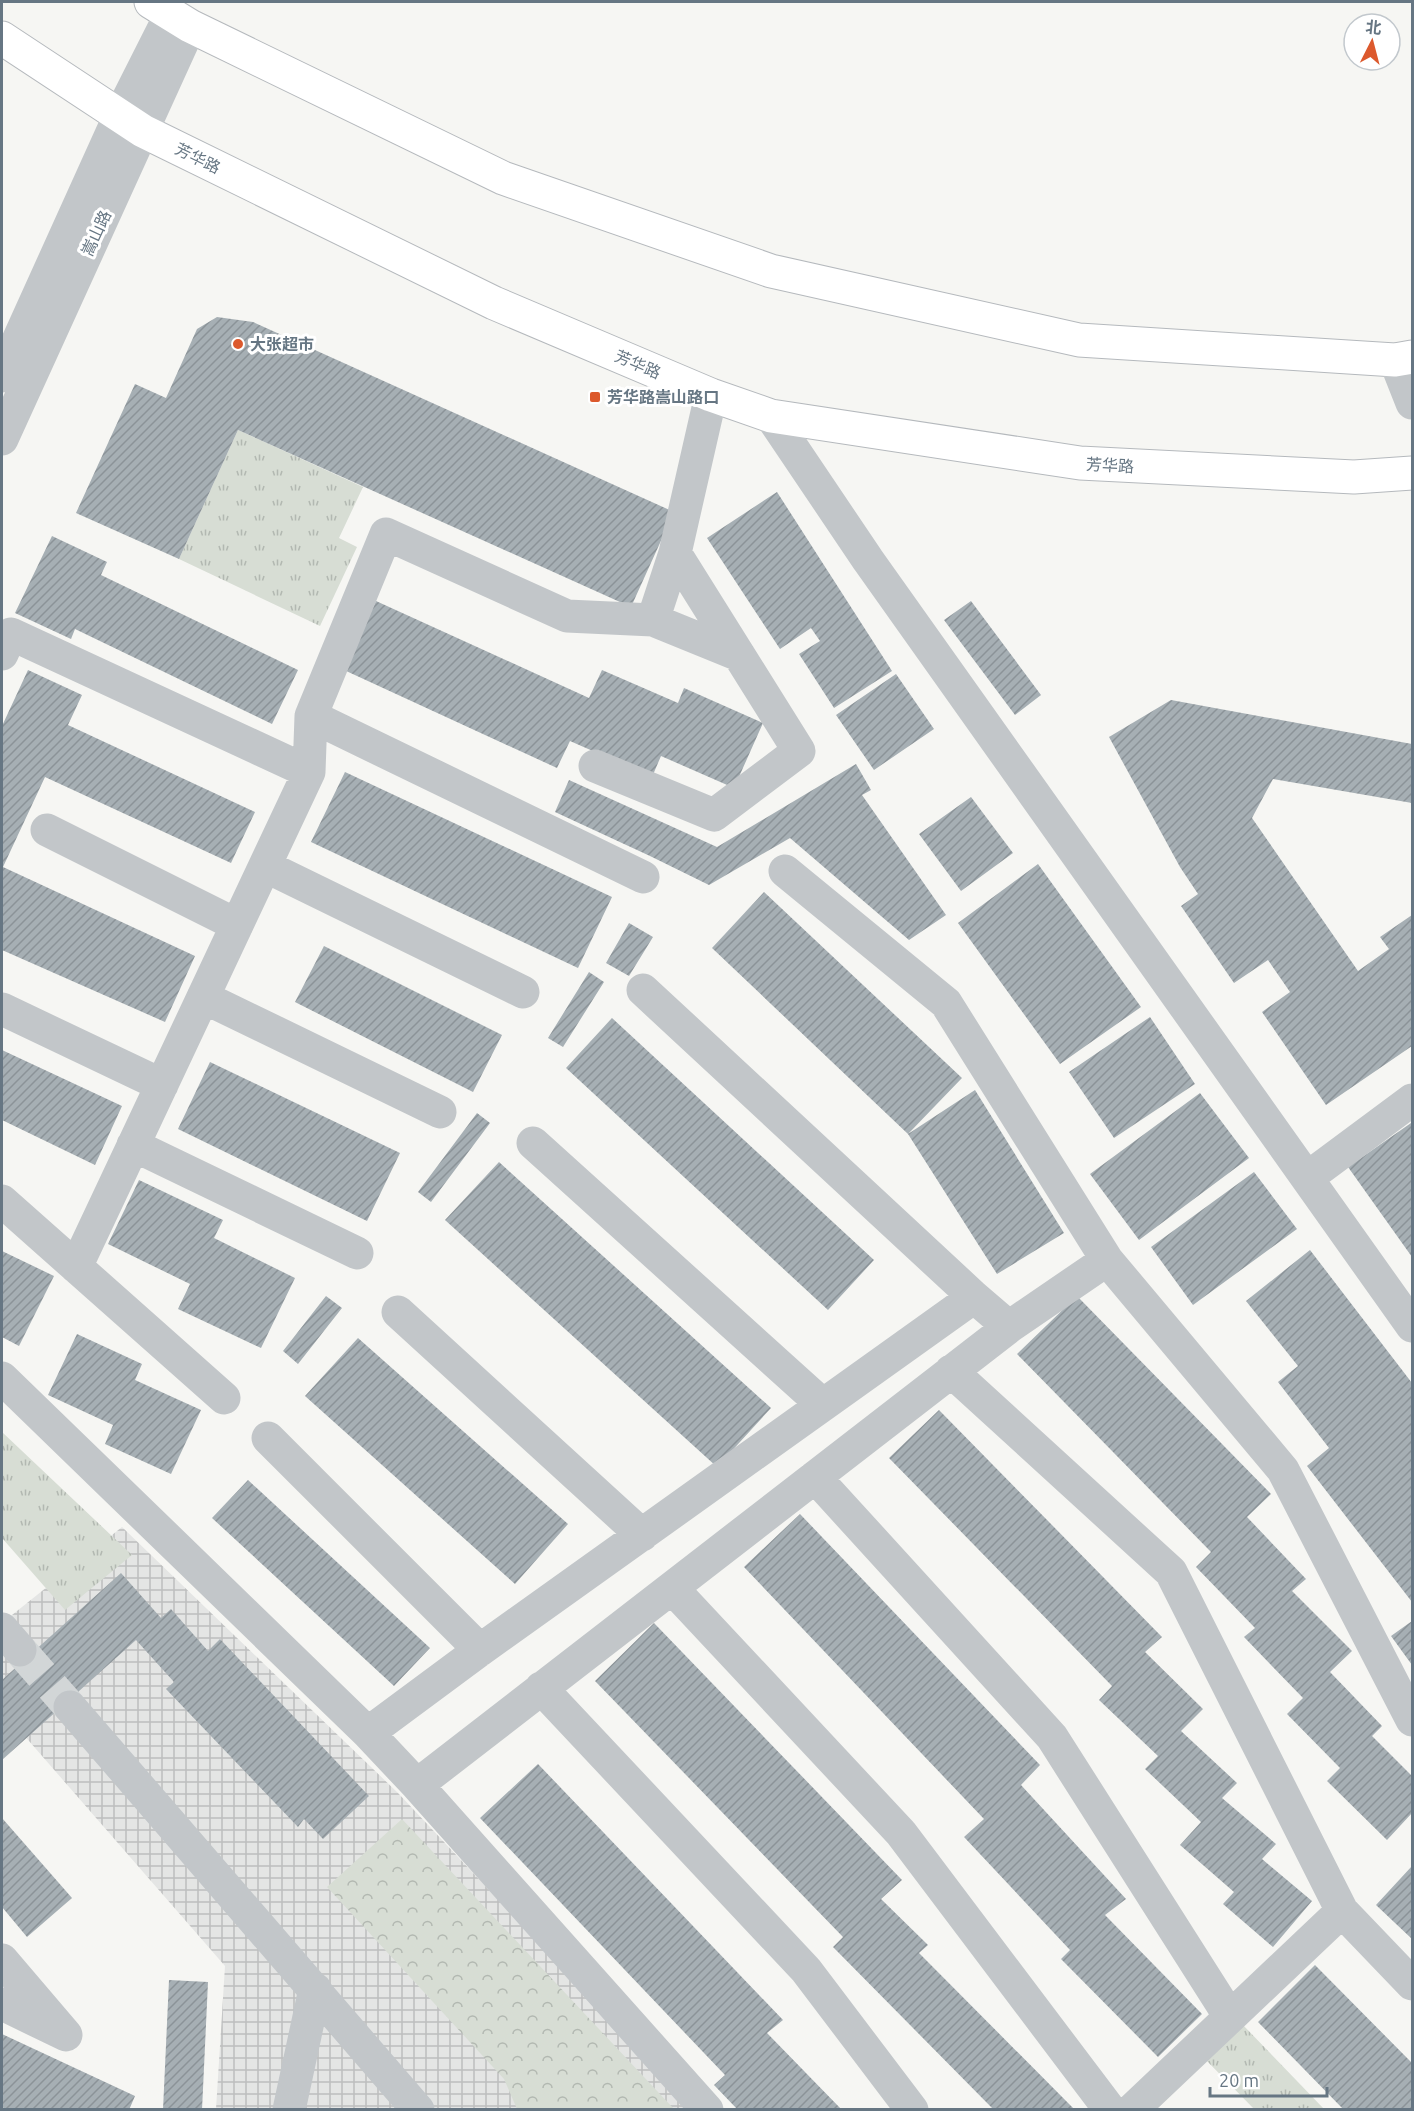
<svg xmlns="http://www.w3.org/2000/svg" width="1414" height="2111" viewBox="0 0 1414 2111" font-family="Ubuntu,'Noto Sans SC',sans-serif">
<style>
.industrial{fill:url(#industrial-grid)}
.grass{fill:url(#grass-tufts)}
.forest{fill:url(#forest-crowns)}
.building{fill:url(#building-hatch)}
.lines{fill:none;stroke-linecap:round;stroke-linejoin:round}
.minor-tunnel{stroke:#d2d6d7;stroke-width:33;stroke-dasharray:33 16;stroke-linecap:butt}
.major-casing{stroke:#b5b9bd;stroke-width:35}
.minor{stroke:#c2c6c9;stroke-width:33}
.major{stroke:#fff;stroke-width:33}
.poi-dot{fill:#dc592d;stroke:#fff;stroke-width:2}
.labels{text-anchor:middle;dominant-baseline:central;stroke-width:6;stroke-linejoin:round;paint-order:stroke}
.street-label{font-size:16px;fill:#667683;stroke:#fff}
.poi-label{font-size:16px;font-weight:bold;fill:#667683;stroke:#fff;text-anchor:start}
</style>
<defs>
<pattern id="industrial-grid" width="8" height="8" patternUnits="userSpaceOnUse" patternTransform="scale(1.5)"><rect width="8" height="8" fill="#e4e5e4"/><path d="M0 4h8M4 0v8" fill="none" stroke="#bdbebe"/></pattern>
<pattern id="grass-tufts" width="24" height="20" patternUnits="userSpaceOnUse" patternTransform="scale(1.5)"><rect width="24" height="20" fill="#d7ddd4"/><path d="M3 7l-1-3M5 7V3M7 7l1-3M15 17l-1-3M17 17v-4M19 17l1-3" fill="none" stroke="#b2b8b1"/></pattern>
<pattern id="forest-crowns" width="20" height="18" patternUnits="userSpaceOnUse" patternTransform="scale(1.5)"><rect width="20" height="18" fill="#d7ddd4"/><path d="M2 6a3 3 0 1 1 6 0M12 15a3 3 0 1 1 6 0" fill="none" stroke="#b2b8b1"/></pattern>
<pattern id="building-hatch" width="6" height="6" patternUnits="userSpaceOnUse" patternTransform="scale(1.5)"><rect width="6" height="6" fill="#a6afb4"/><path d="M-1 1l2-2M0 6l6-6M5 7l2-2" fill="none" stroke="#8b9398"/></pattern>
</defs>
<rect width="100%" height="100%" fill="#f6f6f3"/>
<path class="industrial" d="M122 1527 398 1793 695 2109H216L225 1966 2 1710V1623Z"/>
<path class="grass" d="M238 430 363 487 339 538 357 547 320 626 179 559Z
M2 1432 132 1555 65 1610 2 1538Z
M1242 2024 1324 2109H1254L1205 2059Z"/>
<path class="forest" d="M402 1819 674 2109H517L504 2079 327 1887Z"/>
<path class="building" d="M217 317 253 322 674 512 631 607 238 430 179 559 76 513 135 384 166 398 197 329Z
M777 492 892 671 834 708 799 654 820 641 811 628 780 649 707 538Z
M52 536 107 562 101 575 298 670 272 724 75 629 71 639 15 613Z
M376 601 589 698 602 670 678 703 684 688 763 723 734 788 661 756 652 777 570 741 557 768 344 670Z
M971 601 1041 695 1015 715 944 620Z
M28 670 82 695 68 725 255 812 231 863 45 777 3 867 195 956 165 1022 2 950V726Z
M896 674 934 729 874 770 836 715Z
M1171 700 1412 744V803L1273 779 1252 818 1358 971 1389 949 1380 937 1412 915V1046L1326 1105 1262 1012 1290 992 1268 960 1234 983 1181 906 1198 894 1180 867 1109 737Z
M856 764 871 790 862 795 946 915 909 940 790 838 709 885 650 856 555 812 569 780 717 847Z
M345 772 612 897 578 968 311 842Z
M971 797 1013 853 961 891 919 834Z
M1038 864 1141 1007 1060 1064 958 923Z
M764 892 962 1078 908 1134 712 948Z
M629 923 653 937 629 976 606 963Z
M324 946 502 1035 473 1092 295 1002Z
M589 972 604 982 563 1047 548 1038Z
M1150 1017 1195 1084 1114 1138 1069 1072Z
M612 1018 874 1260 828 1310 566 1068Z
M2 1050 122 1106 95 1165 2 1120Z
M210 1062 400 1153 367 1221 178 1129Z
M975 1090 1064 1233 997 1274 908 1134Z
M1200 1093 1249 1158 1139 1240 1090 1174Z
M477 1113 490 1123 431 1202 418 1192Z
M1411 1123 1412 1125V1257L1348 1167Z
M499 1162 771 1408 717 1467 445 1220Z
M1254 1172 1297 1229 1193 1305 1151 1247Z
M139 1180 223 1220 214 1238 295 1278 261 1348 178 1309 190 1284 108 1244Z
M1310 1250 1412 1383V1602L1307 1466 1329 1448 1278 1382 1298 1366 1246 1301Z
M2 1251 54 1276 19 1346 2 1337Z
M326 1296 342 1308 298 1364 283 1351Z
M1077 1296 1271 1494 1247 1517 1306 1579 1292 1591 1352 1651 1330 1672 1382 1726 1372 1736 1412 1776V1813L1387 1840 1327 1781 1340 1768 1287 1714 1303 1698 1244 1637 1255 1628 1196 1567 1211 1552 1017 1354Z
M77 1334 142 1364 135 1380 201 1410 171 1474 105 1444 113 1425 48 1395Z
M358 1338 568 1524 515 1584 305 1396Z
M939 1410 1162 1637 1145 1652 1203 1709 1181 1731 1237 1783 1222 1798 1276 1844 1262 1859 1312 1901 1273 1947 1223 1904 1234 1892 1180 1845 1201 1822 1145 1769 1158 1756 1099 1700 1112 1686 889 1458Z
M248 1480 430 1648 394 1686 212 1518Z
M800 1514 1040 1765 1021 1785 1126 1899 1105 1915 1202 2014 1158 2057 1061 1959 1070 1950 964 1837 984 1819 744 1567Z
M121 1573 161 1618 171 1609 208 1651 220 1639 369 1796 323 1839 304 1819 298 1827 166 1689 174 1682 136 1640 2 1760V1680Z
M1412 1621V1665L1391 1636Z
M654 1623 902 1880 881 1899 928 1945 919 1953 1075 2110H994L833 1947 843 1937 595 1681Z
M538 1764 783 2020 767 2033 842 2110H738L714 2085 725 2075 480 1818Z
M2 1818 72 1898 27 1937 2 1907Z
M1412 1866V1939L1376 1905Z
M1315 1965 1412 2063V2110H1344L1258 2022Z
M169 1980 208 1982 202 2110H163Z
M2 2034 135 2096 129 2110H7L2 2107Z"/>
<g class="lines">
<path class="minor-tunnel" d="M20 1650 70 1707"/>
<defs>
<path id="major" d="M151 2 190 26 503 178 771 271 1079 340 1395 360 1412 357
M2 38 143 131 494 303 711 395 771 416 1080 463 1354 477 1412 473"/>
</defs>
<use href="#major" class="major-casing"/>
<path class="minor" d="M1395 360 1412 403
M2 376 119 117 171 14
M771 416 868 560 1412 1326
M2 439 190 26
M653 620 675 553 711 395
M2 654 11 634 309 772 311 716 643 877
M311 716 386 534 567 616 653 620 739 655
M595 766 714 815 799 751 675 553
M47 830 237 925
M265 866 523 992
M785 871 946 1003 1107 1260 1283 1470 1412 1720
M203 997 440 1112
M2 1009 162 1085
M533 1143 823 1405
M133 1145 357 1253
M1307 1178 1412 1100
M2 1201 224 1398
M76 1267 309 772
M398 1312 642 1535
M1009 1327 1107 1260
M951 1371 1171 1572 1342 1911 1412 1984
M2 1378 368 1733 480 1650 974 1297
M268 1438 480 1650
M815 1477 1052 1737 1230 2017
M672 1588 901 1833 1110 2110
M2 1629 20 1650
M541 1688 806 1970 912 2110
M70 1707 418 2110
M368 1733 417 1785 1009 1327 974 1297 643 990
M417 1785 707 2110
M2 1960 66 2035 2 2004
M289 2110 315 1989
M1132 2110 1342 1911"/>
<use href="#major" class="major"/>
</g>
<g class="poi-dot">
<circle cx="238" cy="344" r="6"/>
<rect x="589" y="391" width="12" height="12" rx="3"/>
</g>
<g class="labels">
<g class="street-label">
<text transform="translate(198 158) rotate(26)">芳华路</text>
<text transform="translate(96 233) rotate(-65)">嵩山路</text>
<text transform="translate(638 364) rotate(23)">芳华路</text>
<text transform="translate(1110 465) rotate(3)">芳华路</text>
</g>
<g class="poi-label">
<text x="250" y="344">大张超市</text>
<text x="607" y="397">芳华路嵩山路口</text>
</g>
</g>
<rect width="1414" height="2111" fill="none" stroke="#667683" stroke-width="6"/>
<g transform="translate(1372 42) rotate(6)"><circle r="28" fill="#ffffff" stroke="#c2c8cd" stroke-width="1.5"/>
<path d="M0-4.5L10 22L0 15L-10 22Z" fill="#dc592d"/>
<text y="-9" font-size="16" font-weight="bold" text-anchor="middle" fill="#667683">北</text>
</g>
<path d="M1210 2087v9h117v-9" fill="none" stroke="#667683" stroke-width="3"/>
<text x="1219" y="2087" font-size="18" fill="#667683" stroke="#ffffff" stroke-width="4.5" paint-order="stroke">20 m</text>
</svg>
